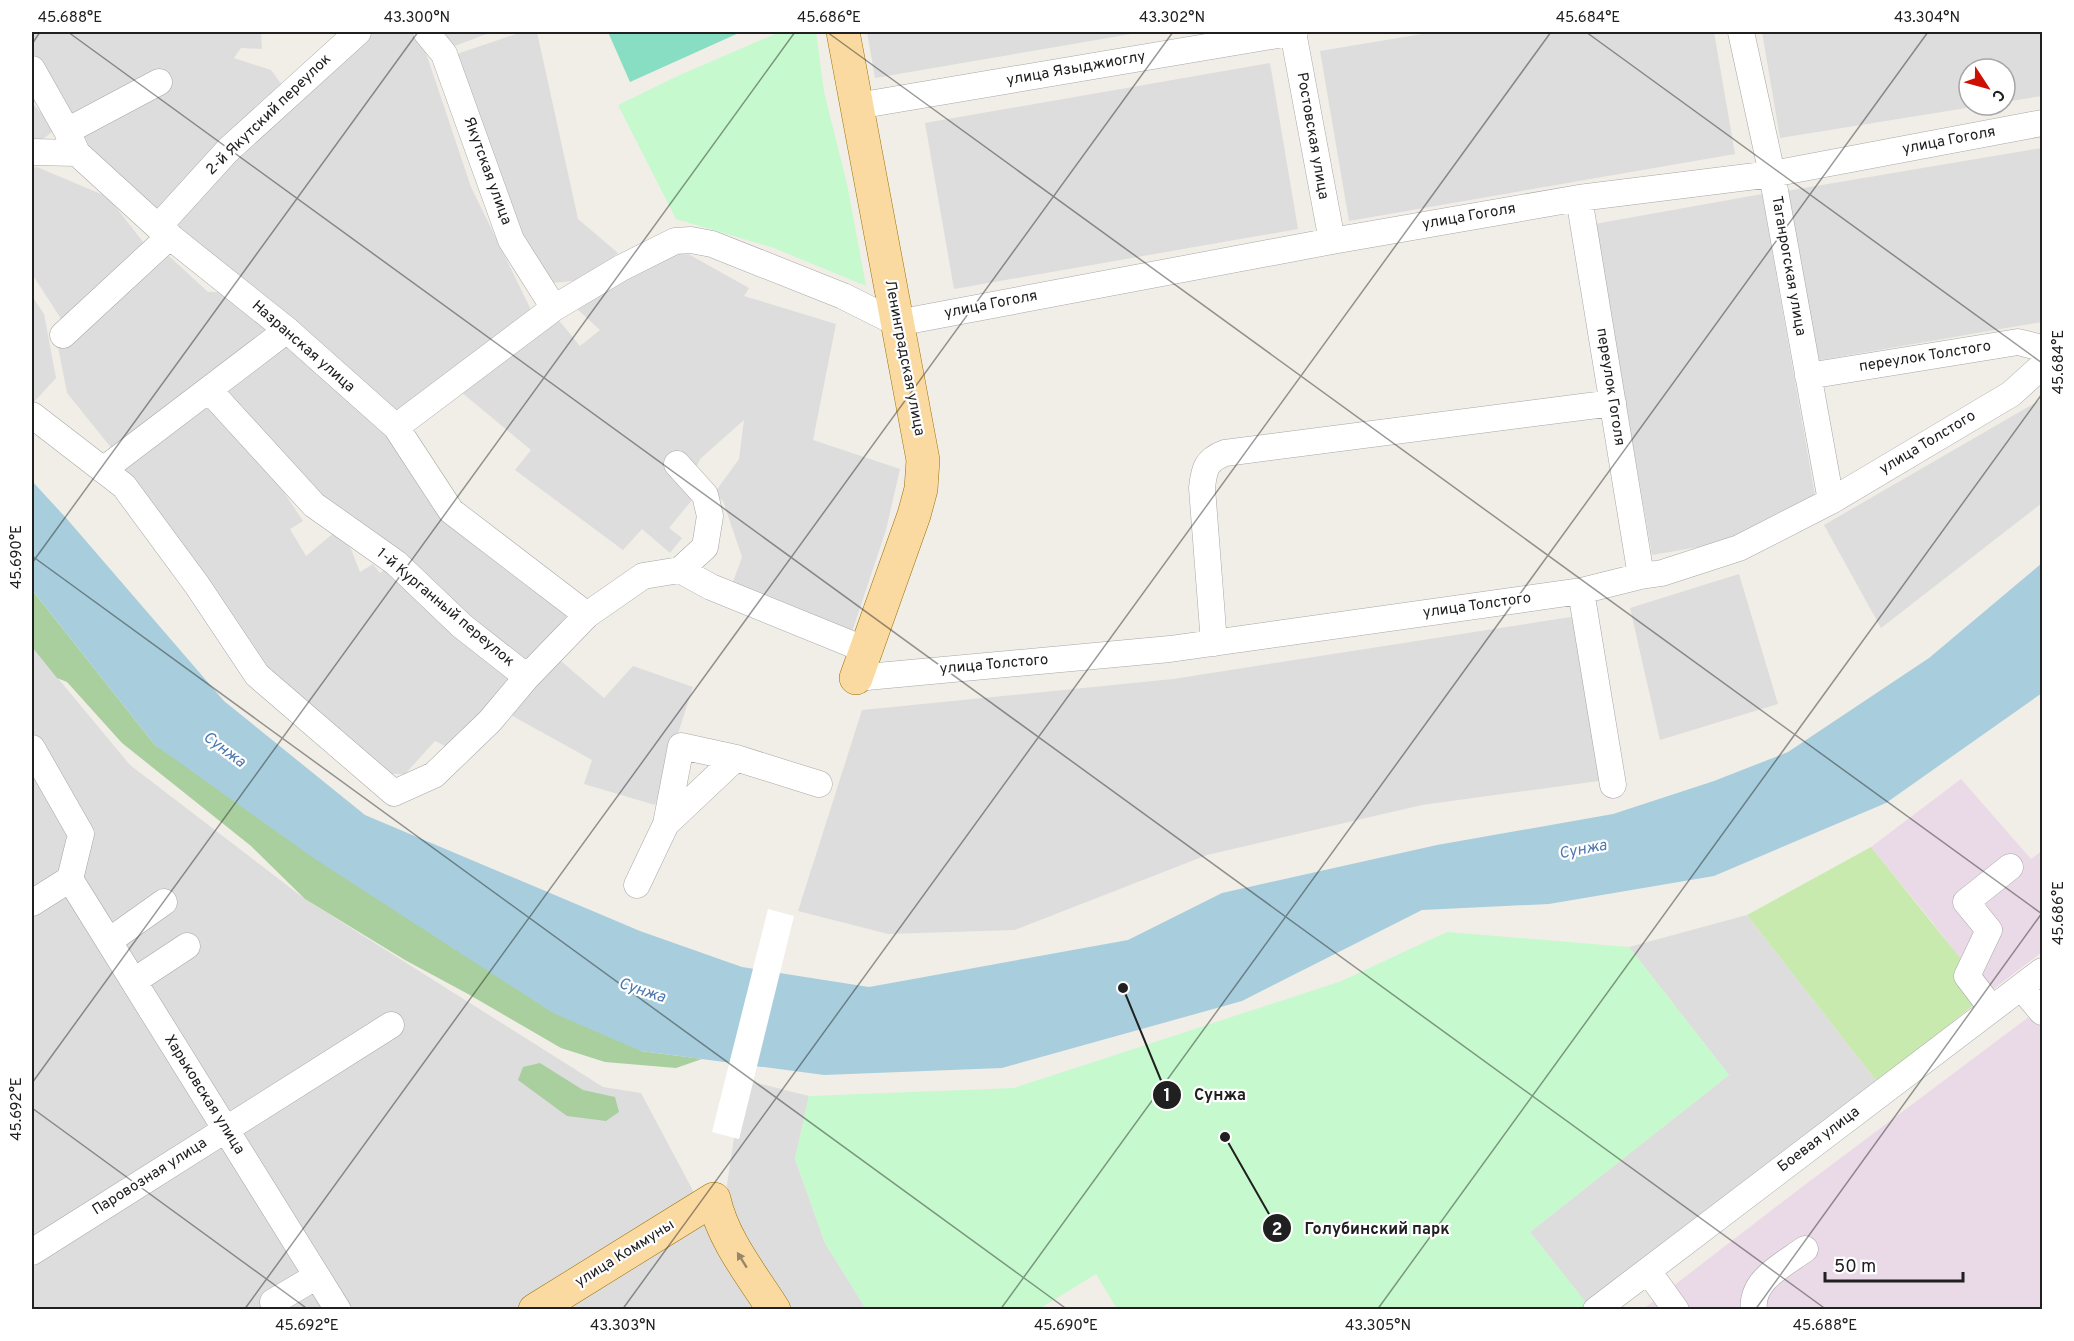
<svg xmlns="http://www.w3.org/2000/svg" width="2074" height="1341" viewBox="0 0 2074 1341" font-family="Overpass,sans-serif">
<style>
.residential{fill:#dedddd}
.industrial{fill:#ead9e6}
.grass{fill:#c8eaae}
.forest{fill:#a8cf9d}
.park{fill:#c6f9cd}
.pitch{fill:#87dec2}
.water{fill:#a8cedd}
.pier{fill:#fff}
.lines{fill:none;stroke-linecap:round;stroke-linejoin:round}
.minor-casing{stroke:#a7a7a7;stroke-width:27}
.major-casing{stroke:#9b7202;stroke-width:34}
.minor{stroke:#fff;stroke-width:26}
.major{stroke:#fbdaa2;stroke-width:33}
.oneway{fill:#988668}
.ticks{fill:none;stroke:#202020;stroke-width:1.5;stroke-opacity:0.45}
.labels{text-anchor:middle;dominant-baseline:central;stroke-width:4.5;stroke-linejoin:round;paint-order:stroke}
.street-label{font-size:15px;fill:#202020;stroke:#fff}
.water-label{font-size:16px;font-style:italic;fill:#4d78b0;stroke:#fff}
.leader{fill:none;stroke:#202020;stroke-width:2}
.callout-dot{fill:#202020;stroke:#fff;stroke-width:2}
.mark-label{font-size:18px;text-anchor:middle;font-weight:bold;fill:#fff}
.callout-label{font-size:16px;text-anchor:middle;font-weight:bold;fill:#202020;stroke:#fff;stroke-width:4.5;stroke-linejoin:round;paint-order:stroke}
.neatline{fill:none;stroke:#202020;stroke-width:2}
.ticks-label{font-size:15px;text-anchor:middle;fill:#202020}
</style>
<rect width="100%" height="100%" fill="#f1eee7"/>
<path class="residential" d="M32 32H261L262 49 241 48 234 58 271 70 285 89 155 213 72 136 32 62Z
M363 32H415L423 44 471 187 531 310 398 413 170 227 254 139Z
M432 32H492L444 50Z
M522 32H537L578 219 618 253 585 280 550 283 520 250 448 57Z
M867 32H1143L875 78Z
M1434 32H1714L1735 154 1349 221 1320 51Z
M1762 32H2042V96L2005 102V69H1969V105H1985L1780 138Z
M1270 63 1298 229 954 289 925 123Z
M32 103 56 129 32 147Z
M2042 148V322L1815 361 1786 191Z
M37 167 108 197 147 247 65 325 32 274V168Z
M1762 194 1816 501 1739 540 1652 555 1614 336 1589 225Z
M156 244 208 292H219L272 335 117 455 67 393 58 347Z
M674 252 690 255 749 288 744 296 836 324 813 440 900 469 886 530 851 635 730 590 742 557 723 501 713 495 739 459 744 420 700 459 695 471 686 466 679 452 664 459 697 494 669 528 682 538 670 553 642 529 623 550 515 470 531 450 461 392 556 317 580 346 600 330 576 308Z
M32 296 44 314 56 378 34 402 32 400Z
M288 337 570 612 522 668 321 503 222 389Z
M2042 399V503L1881 628 1824 525Z
M207 402 277 482 303 521 290 529 306 556 336 531 351 549 360 572 373 564 380 573 391 565 514 680 453 750 435 741 405 774H390L285 695 116 466Z
M1739 574 1778 704 1660 740 1630 608Z
M1577 616 1606 780 1422 805 1207 855 1015 930 888 934 798 911 862 710 1173 679Z
M32 647 130 765 305 899 603 1087 641 1093 706 1215 761 1309H32Z
M554 655 604 698 633 666 693 687 655 805 584 784 592 760 509 714Z
M1747 915 1878 1083 1587 1304 1530 1232 1729 1075 1629 947Z
M753 1082 809 1096 795 1159 825 1243 866 1309H785L725 1198 734 1138H739Z"/>
<path class="industrial" d="M1961 779 2031 859 2042 851V952L1987 994 1933 923 1871 847Z
M2042 1007V1309L1642 1310 1798 1190Z"/>
<path class="grass" d="M1871 847 1961 959 1966 960 1983 997 1878 1083 1747 915Z"/>
<path class="forest" d="M32 590 155 745 641 1051 702 1059 676 1068 605 1062 561 1048 468 994 405 960 305 899 251 846 122 743 67 682 57 678 32 647Z
M540 1063 583 1090 615 1097 619 1112 606 1121 567 1116 518 1080 523 1067Z"/>
<path class="park" d="M780 32H816L824 92 847 184 866 286 774 248 676 219 618 105 682 74Z
M1447 932 1629 947 1729 1075 1530 1232 1587 1304 1580 1309H1117L1096 1274 1039 1309H866L825 1243 795 1159 809 1096 1014 1088 1339 982Z"/>
<path class="pitch" d="M608 32H741L630 82Z"/>
<path class="water" d="M32 481 67 519 224 701 365 815 640 931 742 967 869 987 1128 940 1222 893 1437 845 1613 814 1714 781 1788 752 1929 658 2042 563V693L1886 803 1714 876 1549 904 1422 910 1242 1001 1002 1068 824 1075 641 1051 553 1013 312 857 155 745 32 590Z"/>
<path class="pier" d="M768 909 794 916 739 1139 712 1132Z"/>
<g class="lines">
<defs>
<path id="minor" d="M426 32 444 54 511 240 554 308
M1293 32 1332 241
M1741 32 1772 174 1831 501
M32 69 67 131 77 153 158 227 287 330 396 427 451 511 587 615
M857 106 1295 32
M67 131 159 82
M32 152 77 153
M1579 198 1641 576
M158 227 228 150 358 32
M63 335 170 236
M1808 376 2018 342 2042 348
M209 390 314 505 396 563 462 626 527 677
M32 415 124 486 197 585 257 675 394 793 434 775 490 721 527 677 587 615 643 576 680 570 711 587 866 650
M396 427 554 308 621 268 675 241 691 240 712 244 843 296 897 323 1332 241 1579 198 1772 174 2042 123
M677 464 705 495 710 516 705 547 680 570
M103 470 287 330
M1581 591 1613 785
M1214 643 1202 488C1204 469 1206 460 1225 453L1613 403
M856 678 1170 649 1581 591 1641 576 1662 573 1739 548 1831 501 2011 394 2042 366
M32 748 81 834 70 879
M666 824 681 746 736 758 819 784
M70 879 338 1310
M637 885 666 824 736 758
M32 903 70 879
M109 941 164 902
M134 981 187 946
M2021 987 2042 1012
M1992 1009 1967 976 1989 930 1966 902 2010 867
M32 1252 391 1025
M1648 1271 1676 1310
M273 1302 317 1276
M1596 1310 2042 971
M1754 1310C1750 1280 1785 1264 1805 1249"/>
<path id="major" d="M843 32 923 460 921 489 914 515 856 678
M535 1310 714 1199C723 1240 752 1275 774 1310"/>
</defs>
<use href="#minor" class="minor-casing"/>
<use href="#major" class="major-casing"/>
<use href="#minor" class="minor"/>
<use href="#major" class="major"/>
</g>
<defs><path id="oneway-solid" d="M-6-.8H1V-3.2L6.5 0L1 3.2V.8H-6Z" transform="scale(1.5)"/></defs>
<use class="oneway" href="#oneway-solid" transform="translate(742 1260) rotate(-122)"/>
<path class="ticks" d="M68 32 1827 1310M827 32 2042 914M1586 32 2042 363M32 44 40 32M32 556 1068 1310M32 563 418 32M32 1083 795 32M32 1108 309 1310M244 1310 1173 32M622 1310 1551 32M1000 1310 1928 32M1377 1310 2042 394M1755 1310 2042 913"/>
<g class="labels">
<g class="street-label">
<text transform="translate(1076 69) rotate(-10)">улица Языджиоглу</text>
<text transform="translate(269 115) rotate(-44)">2-й Якутский переулок</text>
<text transform="translate(1312 136) rotate(80)">Ростовская улица</text>
<text transform="translate(1949 141) rotate(-11)">улица Гоголя</text>
<text transform="translate(487 171) rotate(70)">Якутская улица</text>
<text transform="translate(1469 217) rotate(-10)">улица Гоголя</text>
<text transform="translate(1788 266) rotate(80)">Таганрогская улица</text>
<text transform="translate(991 305) rotate(-11)">улица Гоголя</text>
<text transform="translate(303 347) rotate(41)">Назранская улица</text>
<text transform="translate(1925 357) rotate(-9)">переулок Толстого</text>
<text transform="translate(904 358) rotate(79)">Ленинградская улица</text>
<text transform="translate(1610 387) rotate(81)">переулок Гоголя</text>
<text transform="translate(1928 443) rotate(-31)">улица Толстого</text>
<text transform="translate(1477 606) rotate(-8)">улица Толстого</text>
<text transform="translate(445 608) rotate(40)">1-й Курганный переулок</text>
<text transform="translate(994 665) rotate(-5)">улица Толстого</text>
<text transform="translate(204 1095) rotate(58)">Харьковская улица</text>
<text transform="translate(1819 1140) rotate(-37)">Боевая улица</text>
<text transform="translate(150 1177) rotate(-32)">Паровозная улица</text>
<text transform="translate(625 1254) rotate(-32)">улица Коммуны</text>
</g>
<g class="water-label">
<text transform="translate(224 750) rotate(37)">Сунжа</text>
<text transform="translate(1583 850) rotate(-11)">Сунжа</text>
<text transform="translate(642 991) rotate(18)">Сунжа</text>
</g>
</g>
<path class="leader" d="M1123 988L1167 1095M1225 1137L1277 1228"/>
<g class="callout-dot">
<circle cx="1123" cy="988" r="6"/>
<circle cx="1225" cy="1137" r="6"/>
<circle cx="1167" cy="1095" r="15"/>
<circle cx="1277" cy="1228" r="15"/>
</g>
<g class="mark-label">
<text x="1167" y="1101">1</text>
<text x="1277" y="1235">2</text>
</g>
<g class="callout-label">
<text x="1220" y="1100">Сунжа</text>
<text x="1377" y="1234">Голубинский парк</text>
</g>
<rect width="2074" height="1341" fill="none" stroke="#ffffff" stroke-width="66"/>
<g transform="translate(1987 87) rotate(126)"><circle r="28" fill="#ffffff" stroke="#a6a6a6" stroke-width="1.5"/>
<path d="M0-4.5L10 22L0 15L-10 22Z" fill="#ce0f03"/>
<text y="-9" font-size="16" font-weight="bold" text-anchor="middle" fill="#202020">С</text>
</g>
<path d="M1825 1272v9h138v-9" fill="none" stroke="#202020" stroke-width="3"/>
<text x="1834" y="1272" font-size="18" fill="#202020" stroke="#ffffff" stroke-width="4.5" paint-order="stroke">50 m</text>
<rect x="33" y="33" width="2008" height="1275" class="neatline"/>
<g class="ticks-label">
<text x="70" y="22">45.688°E</text>
<text x="417" y="22">43.300°N</text>
<text x="829" y="22">45.686°E</text>
<text x="1172" y="22">43.302°N</text>
<text x="1588" y="22">45.684°E</text>
<text x="1927" y="22">43.304°N</text>
<text transform="translate(2058 362) rotate(-90)" y="5">45.684°E</text>
<text transform="translate(16 557) rotate(-90)" y="5">45.690°E</text>
<text transform="translate(2058 913) rotate(-90)" y="5">45.686°E</text>
<text transform="translate(16 1109) rotate(-90)" y="5">45.692°E</text>
<text x="307" y="1330">45.692°E</text>
<text x="623" y="1330">43.303°N</text>
<text x="1066" y="1330">45.690°E</text>
<text x="1378" y="1330">43.305°N</text>
<text x="1825" y="1330">45.688°E</text>
</g>
</svg>
